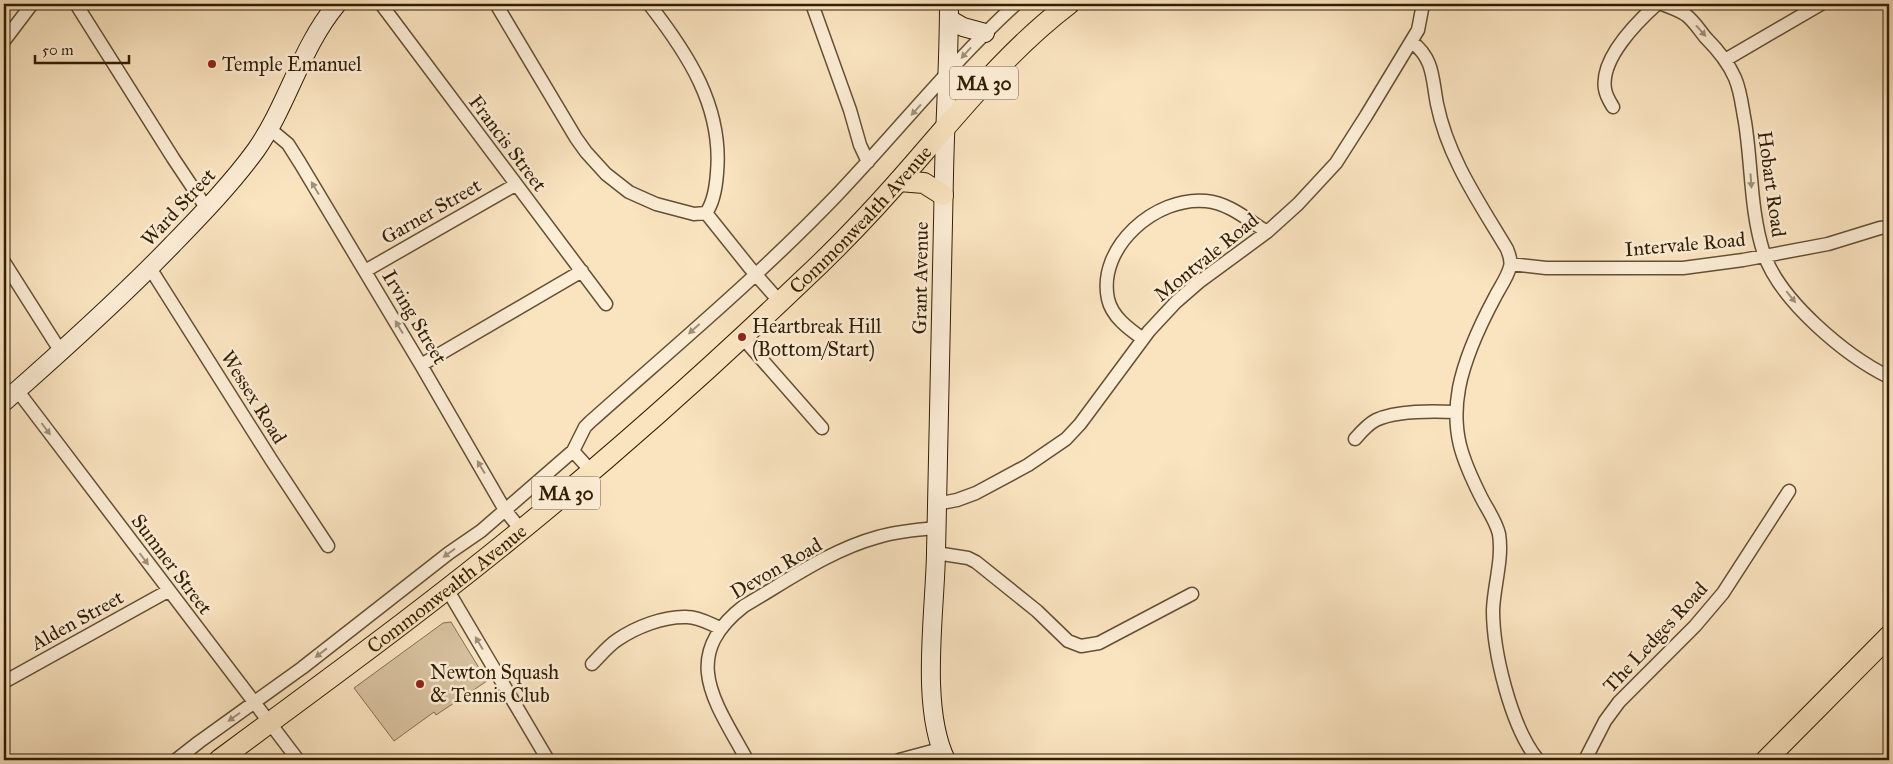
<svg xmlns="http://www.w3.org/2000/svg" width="1893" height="764" viewBox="0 0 1893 764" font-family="'IM FELL Great Primer',serif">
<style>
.green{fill:#d8c2a0;stroke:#847052}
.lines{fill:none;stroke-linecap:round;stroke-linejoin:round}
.street-casing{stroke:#635032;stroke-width:15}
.secondary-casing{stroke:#311e03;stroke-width:20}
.primary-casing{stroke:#311e03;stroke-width:22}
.street{stroke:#fcedd6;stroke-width:12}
.secondary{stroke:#fcedd6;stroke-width:18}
.primary{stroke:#fae4c0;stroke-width:20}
.oneway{fill:#a19077}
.poi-dot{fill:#8f2418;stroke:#fcedd6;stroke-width:2}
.labels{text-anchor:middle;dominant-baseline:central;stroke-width:5;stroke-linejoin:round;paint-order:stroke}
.shield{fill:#fcedd6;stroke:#6e5c42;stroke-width:1}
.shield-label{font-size:19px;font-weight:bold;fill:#311e03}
.poi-label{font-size:20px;fill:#311e03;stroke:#fcedd6;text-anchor:start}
.street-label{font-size:20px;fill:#311e03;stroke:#fcedd6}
</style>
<rect width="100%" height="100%" fill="#fae4c0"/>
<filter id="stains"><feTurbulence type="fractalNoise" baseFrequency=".004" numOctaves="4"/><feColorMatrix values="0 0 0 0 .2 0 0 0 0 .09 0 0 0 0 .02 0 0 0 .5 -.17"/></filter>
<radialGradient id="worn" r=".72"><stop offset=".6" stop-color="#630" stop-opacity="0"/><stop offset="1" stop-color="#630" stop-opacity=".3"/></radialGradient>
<path class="green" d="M451 622 487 681 436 715 434 712 394 741 354 688 443 623Z"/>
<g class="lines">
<defs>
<path id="street" d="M76 4 173 158 207 209
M381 4 606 304
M496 4 576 138 586 152 606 174 629 192 656 204 694 214 706 213 750 268 780 302
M649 4C688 54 723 107 717 173 716 187 714 202 706 213
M812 4 850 110 860 145 868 162
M1662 4C1669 7 1679 10 1686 15 1694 21 1700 31 1706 38 1718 50 1728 62 1735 78 1741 92 1742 107 1745 122 1752 166 1750 211 1764 254 1780 301 1846 356 1889 377
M4 41 32 4
M1412 42C1434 59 1432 78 1437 104 1448 158 1479 202 1507 249 1509 255 1512 260 1510 267 1507 278 1500 287 1495 297 1480 325 1465 357 1459 388 1451 432 1462 459 1481 497 1487 509 1496 521 1499 534 1503 559 1494 585 1493 610 1493 652 1511 727 1538 760
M1725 60 1821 4
M1613 107C1610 102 1606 96 1605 89 1600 59 1637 22 1657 4
M270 129 288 144 300 163 421 365 505 510 521 530
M4 262 61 352
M1511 264 1546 268H1683L1743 260 1828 244 1880 228 1889 227
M150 268 272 461 328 546
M365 271 515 185
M742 337 822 428
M1143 339C1129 329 1112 317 1108 299 1097 247 1156 196 1206 201 1229 203 1248 220 1267 232
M421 365 582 271
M17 390 298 760
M1355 439C1361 432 1368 424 1376 420 1397 410 1433 411 1456 412
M573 451 591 471
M936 504 957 500 976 493 1028 465 1066 439 1080 424 1149 331 1176 302 1199 282 1267 232 1298 204 1336 163 1366 116 1418 30 1423 4
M936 553 968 558 976 562 1037 611 1068 641 1081 646 1099 643 1192 594
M447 589 548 760
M592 664C600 656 608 646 617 640 636 627 664 616 687 617 699 617 710 624 720 628
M4 682 168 591
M176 760 199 742 302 668 449 553 481 531 573 451 585 427 590 422C673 348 758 277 835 197 896 133 951 63 1016 4
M747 760C716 703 678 657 744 606 787 581 830 550 878 537 897 531 916 530 936 528
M899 760 940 749
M1585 760 1605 721 1619 702 1695 626 1723 593 1789 491"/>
<path id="secondary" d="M949 19 963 27 985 33
M4 402C62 351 119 300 173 244 202 214 232 183 256 150 288 104 301 47 337 4
M946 760C920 707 935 613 936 553 938 427 941 301 944 175 945 118 949 61 949 4"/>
<g id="primary">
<path d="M899 181 924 183 943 195"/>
<path id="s1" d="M219 760C321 685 422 611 520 531 618 451 712 367 803 280 844 242 881 202 918 159 966 104 1011 48 1069 4"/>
<path d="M1766 760 1889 636"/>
</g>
</defs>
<use href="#street" class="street-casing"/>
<use href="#secondary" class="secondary-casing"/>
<use href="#primary" class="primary-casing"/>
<use href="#street" class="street"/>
<use href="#secondary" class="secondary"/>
<use href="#primary" class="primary"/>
</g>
<defs><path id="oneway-solid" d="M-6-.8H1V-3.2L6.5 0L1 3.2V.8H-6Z" transform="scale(1.25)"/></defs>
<g class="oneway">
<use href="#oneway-solid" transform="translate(1701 31) rotate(48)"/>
<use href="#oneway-solid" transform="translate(966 53) rotate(132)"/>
<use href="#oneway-solid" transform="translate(916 110) rotate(132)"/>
<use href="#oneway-solid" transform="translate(1751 181) rotate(86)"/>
<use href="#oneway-solid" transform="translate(315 188) rotate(-121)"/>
<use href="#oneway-solid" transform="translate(1791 297) rotate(51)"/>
<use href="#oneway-solid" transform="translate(399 327) rotate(-121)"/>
<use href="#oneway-solid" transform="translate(694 329) rotate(138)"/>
<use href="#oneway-solid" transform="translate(46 429) rotate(53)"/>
<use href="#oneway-solid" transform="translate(481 467) rotate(-121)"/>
<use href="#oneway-solid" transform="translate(449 553) rotate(144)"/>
<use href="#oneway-solid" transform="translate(144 559) rotate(53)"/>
<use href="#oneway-solid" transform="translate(479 643) rotate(-121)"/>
<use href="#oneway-solid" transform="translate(321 653) rotate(142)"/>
<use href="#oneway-solid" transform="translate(234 717) rotate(145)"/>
</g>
<g class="poi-dot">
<circle cx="212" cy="64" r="5"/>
<circle cx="742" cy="337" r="5"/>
<circle cx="420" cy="684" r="5"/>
</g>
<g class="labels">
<g class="shield">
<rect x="950" y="66.5" width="68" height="33" rx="4"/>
<rect x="532" y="476.5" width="68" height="33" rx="4"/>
</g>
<g class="shield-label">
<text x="984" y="83">MA 30</text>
<text x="566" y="493">MA 30</text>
</g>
<g class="poi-label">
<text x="222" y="64">Temple Emanuel</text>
<text x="752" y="326">Heartbreak Hill<tspan x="752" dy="23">(Bottom/Start)</tspan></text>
<text x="430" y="672">Newton Squash<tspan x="430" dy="23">&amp; Tennis Club</tspan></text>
</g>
<g class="street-label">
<text transform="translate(508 143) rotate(53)">Francis Street</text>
<text transform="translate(1772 184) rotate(82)">Hobart Road</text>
<text transform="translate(178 207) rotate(-47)">Ward Street</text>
<text transform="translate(431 211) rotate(-30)">Garner Street</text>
<text stroke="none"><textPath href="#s1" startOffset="840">Commonwealth Avenue</textPath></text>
<text transform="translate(1685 244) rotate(-5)">Intervale Road</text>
<text transform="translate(1206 257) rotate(-39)">Montvale Road</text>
<text transform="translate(920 278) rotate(-89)">Grant Avenue</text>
<text transform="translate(415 317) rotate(59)">Irving Street</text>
<text transform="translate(254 397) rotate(58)">Wessex Road</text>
<text transform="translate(172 564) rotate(53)">Sumner Street</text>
<text transform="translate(776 568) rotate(-30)">Devon Road</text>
<text stroke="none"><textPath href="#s1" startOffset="285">Commonwealth Avenue</textPath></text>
<text transform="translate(77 620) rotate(-29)">Alden Street</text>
<text transform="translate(1655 637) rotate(-47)">The Ledges Road</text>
</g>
</g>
<rect width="1893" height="764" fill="none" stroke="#fae4c0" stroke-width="20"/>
<rect x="5" y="5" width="1883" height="754" fill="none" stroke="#311e03" stroke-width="2.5"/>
<rect x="10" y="10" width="1873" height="744" fill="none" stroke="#311e03"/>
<path d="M35 55v8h94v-8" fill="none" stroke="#311e03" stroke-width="2.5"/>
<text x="42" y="55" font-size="15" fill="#311e03" stroke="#fcedd6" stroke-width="4" paint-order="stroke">50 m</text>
<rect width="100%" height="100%" filter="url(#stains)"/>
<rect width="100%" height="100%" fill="url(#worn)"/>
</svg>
